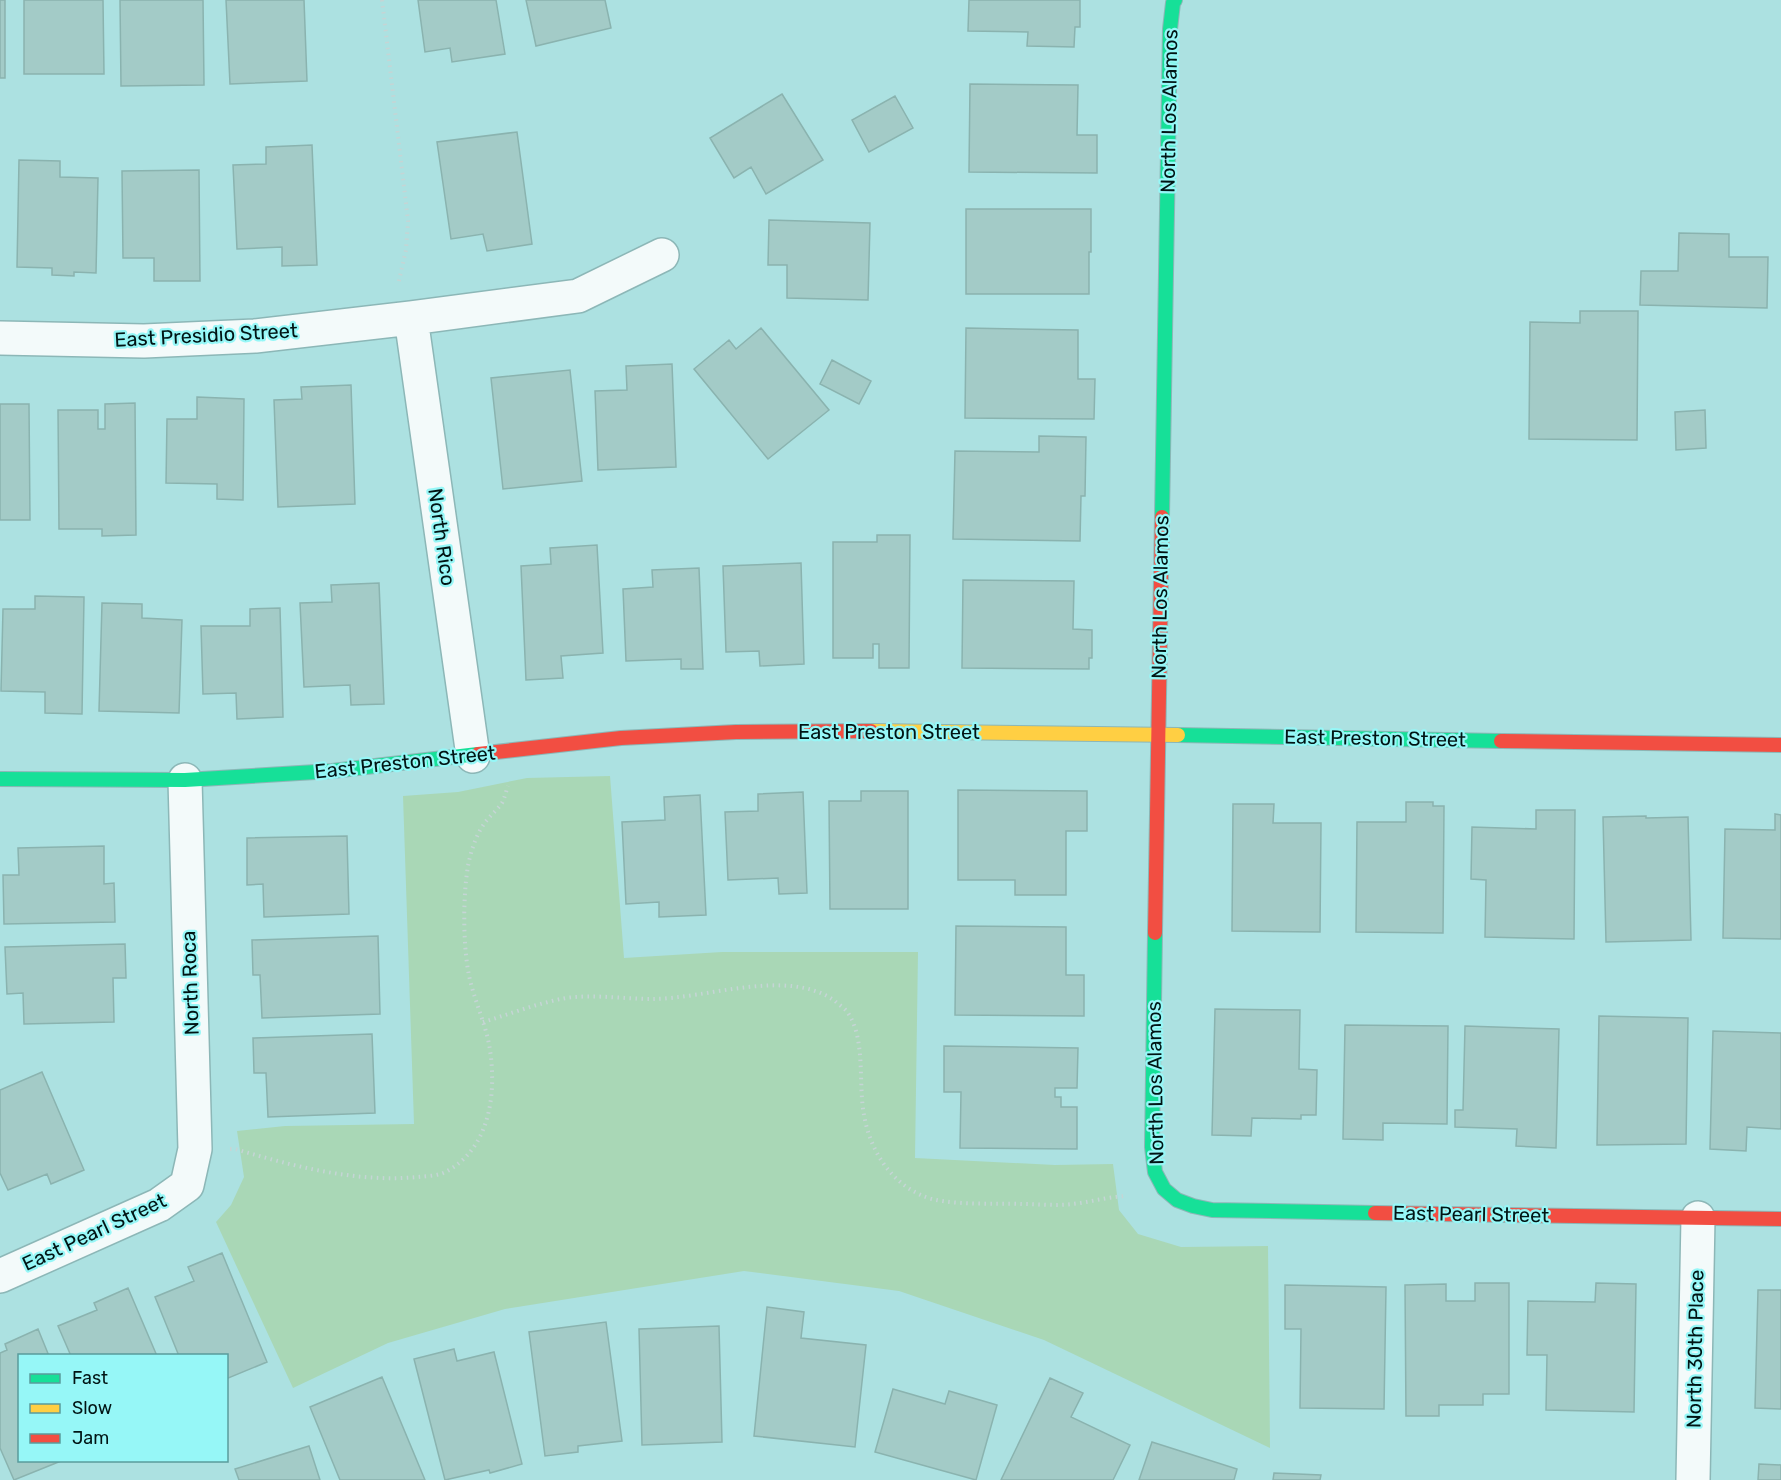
<svg xmlns="http://www.w3.org/2000/svg" width="1781" height="1480" viewBox="0 0 1781 1480" font-family="Rubik,sans-serif">
<style>
.green{fill:#a9d7b6}
.building{fill:#a3cbc7;stroke:#8ab3af;stroke-width:1.5}
.lines{fill:none;stroke-linecap:round;stroke-linejoin:round}
.street-casing{stroke:#8cb7b7;stroke-width:36}
.fast-casing{stroke:#8cb7b7;stroke-width:16}
.slow-casing{stroke:#8cb7b7;stroke-width:16}
.jam-casing{stroke:#8cb7b7;stroke-width:16}
.path{stroke:#c5d5d5;stroke-width:4;stroke-dasharray:1.5 4.5;stroke-linecap:butt}
.street{stroke:#f3fafa;stroke-width:33}
.fast{stroke:#16e098;stroke-width:14}
.slow{stroke:#ffcf43;stroke-width:14}
.jam{stroke:#f24e42;stroke-width:14}
.labels{text-anchor:middle;dominant-baseline:central;stroke-width:4.5;stroke-linejoin:round;paint-order:stroke}
.street-label{font-size:20px;fill:#011414;stroke:#96f7f7}
</style>
<rect width="100%" height="100%" fill="#ace1e1"/>
<path class="green" d="M610 776 624 958 722 952H918L915 1158 1055 1165 1113 1164 1119 1210 1138 1234 1181 1247 1268 1246 1270 1448 1044 1340 899 1291 744 1271 505 1309 388 1343 293 1388 216 1222 231 1205 244 1177 237 1131 285 1126 414 1124 403 796 458 792 527 778Z"/>
<path class="building" d="M0 0H5V78H0Z
M24 0H103L104 74H24Z
M120 0H203L204 85 121 86Z
M226 0H304L307 81 230 84Z
M418 0H496L505 54 452 62 450 48 425 52Z
M526 0H605L611 28 536 46Z
M969 0H1080V27H1075L1074 47 1027 46 1028 32 968 31Z
M970 84 1078 85 1077 135H1097V173L969 172Z
M782 94 823 160 766 194 751 167 734 178 710 138Z
M895 96 913 128 869 152 852 120Z
M517 132 532 244 487 251 483 234 451 239 437 142Z
M312 145 317 265 282 266V247L237 249 233 165 266 164V147Z
M19 160 60 161V177L98 178 96 273 74 272V276L52 275V268L17 267Z
M199 170 200 281H154V258H123L122 171Z
M966 209H1091V252H1089V294H966Z
M769 220 870 223 868 300 787 298V265H768Z
M1679 233 1729 234V257H1768L1767 308 1640 305 1641 271H1678Z
M1580 311H1638L1637 440 1529 439 1530 322 1580 323Z
M761 328 829 410 768 459 694 369 729 340 736 349Z
M966 328 1078 330V379H1095L1094 419 965 418Z
M832 360 871 381 859 404 820 384Z
M672 364 676 467 598 470 595 391 627 390 626 366Z
M570 370 582 481 503 489 491 378Z
M351 385 355 504 278 507 274 400 302 399 301 387Z
M197 397 244 399 243 500 217 499V484L166 483 167 419H197Z
M135 403 136 535 102 536V529H59L58 410H98V429H105V404Z
M0 404H29L30 520H0Z
M1705 410 1706 448 1676 450 1675 412Z
M1039 436 1086 437 1085 496H1081L1080 541 953 539 955 451 1039 452Z
M877 535H910L909 668H879V644H873V658H833V542H877Z
M597 545 603 653 561 656 563 678 526 680 521 566 551 564 550 548Z
M801 563 804 664 760 666 759 651 726 652 723 566Z
M699 568 703 669H681V659L626 661 623 589 653 587 652 570Z
M963 580 1074 581 1073 629 1092 630V658H1089V669L962 668Z
M379 583 384 704 351 705 350 685 304 687 300 603 332 602 331 585Z
M35 596 84 597 82 714 45 713V692L1 691 3 609H35Z
M102 603 142 604V618L182 620 179 713 99 711Z
M280 608 283 717 237 719 236 693 203 694 201 626H250V609Z
M958 790 1087 791V831H1066V895H1015V880H958Z
M861 791H908V909H830L829 801H861Z
M803 792 807 893 779 894 778 878 728 880 725 812 758 811V794Z
M700 795 706 915 659 917V902L626 904 622 822 665 820 664 797Z
M1406 802H1433V806H1444L1443 933 1356 932 1357 822H1406Z
M1233 804H1274L1273 823H1321L1320 932 1232 931Z
M1536 810H1575L1574 939 1485 937 1486 880 1471 879 1472 827 1536 829Z
M1775 814 1781 815V939L1723 938 1725 829 1775 830Z
M1646 816V818L1688 817 1691 940 1606 942 1603 817Z
M347 836 349 914 264 917 263 884 247 885V838Z
M104 846V884L114 883 115 922 4 924 3 875H19L18 848Z
M956 926 1066 927V975H1084V1016L955 1015Z
M378 936 380 1014 262 1018 260 975H253L252 940Z
M125 944 126 978H113L114 1022 24 1024 23 993 7 994 5 947Z
M1215 1009 1300 1010 1299 1069 1317 1070 1316 1115H1301V1119L1252 1118 1251 1136 1212 1135Z
M1599 1016 1688 1018 1686 1144 1597 1145Z
M1345 1025 1448 1026 1447 1124 1383 1123V1140L1343 1139Z
M1465 1026 1559 1029 1556 1148 1516 1146 1517 1129 1455 1127V1110H1463Z
M1713 1031 1781 1033V1129L1747 1127 1746 1151 1710 1149Z
M372 1034 375 1113 268 1117 266 1073H254L253 1038Z
M944 1046 1078 1048 1077 1088H1055V1097H1061V1107H1077V1149L960 1148 961 1092H944Z
M42 1072 84 1170 51 1184 47 1174 8 1190 0 1173V1090Z
M222 1253 267 1362 226 1379V1356H179L155 1297 194 1281 188 1267Z
M1475 1283H1509V1394H1483V1405H1439V1416H1406L1405 1285 1446 1284V1301H1475Z
M1596 1283 1636 1284 1634 1412 1546 1410 1547 1355H1527L1528 1301 1595 1302Z
M1285 1285 1386 1287 1384 1409 1300 1408 1301 1329H1285Z
M128 1288 157 1356H71L58 1326 97 1310 94 1303Z
M1758 1290H1781V1409L1755 1408Z
M767 1307 804 1312 801 1338 866 1345 855 1447 754 1436Z
M606 1322 622 1441 578 1446V1452L545 1456 529 1332Z
M719 1326 722 1442 642 1445 639 1329Z
M38 1329 49 1356H20V1460L61 1461 14 1480 0 1448V1353L7 1350 5 1344Z
M454 1349 457 1361 494 1352 522 1464 490 1473 489 1470 445 1480 414 1359Z
M382 1377 425 1480H340L310 1407Z
M1050 1378 1083 1393 1071 1417 1130 1445 1113 1480H1001Z
M893 1389 945 1404 949 1391 997 1405 976 1480 875 1452Z
M1152 1442 1237 1469 1234 1480H1139Z
M309 1446 320 1480H239L235 1469Z
M1759 1464 1781 1465V1480H1758Z
M1274 1473 1321 1475 1320 1480H1273Z"/>
<g class="lines">
<defs>
<path id="street" d="M411 318 473 756
M0 338 144 341 255 336 411 318 578 296 662 255
M0 1276 159 1205 187 1185 195 1149 185 780
M1693 1480 1698 1218"/>
<path id="fast" d="M1162 517 1170 29 1173 3 1175 0
M1178 735 1501 741
M0 779 185 780 332 771 478 754
M1155 933 1152 1147 1155 1172 1164 1189 1177 1200 1193 1206 1212 1210 1375 1213"/>
<path id="slow" d="M871 731 1178 735"/>
<path id="jam" d="M1501 741 1781 745
M478 754 621 738 736 732 871 731
M1155 933 1162 517
M1375 1213 1781 1219"/>
</defs>
<use href="#street" class="street-casing"/>
<use href="#fast" class="fast-casing"/>
<use href="#slow" class="slow-casing"/>
<use href="#jam" class="jam-casing"/>
<path class="path" d="M382 0 408 221 406 250 398 285
M483 1022C510 1014 538 1003 566 998 594 994 624 999 652 999 706 999 788 967 835 1001 839 1005 845 1008 848 1013 866 1040 858 1084 864 1115 870 1150 890 1182 923 1196 946 1206 996 1203 1022 1204 1039 1204 1056 1206 1072 1204 1090 1202 1108 1197 1126 1196
M230 1149H235C293 1166 356 1183 418 1177 428 1176 440 1176 449 1170 492 1145 497 1088 489 1044 484 1019 472 995 468 970 463 940 463 896 468 866 471 850 477 832 487 820 492 814 498 809 502 803 505 797 506 791 508 786"/>
<use href="#street" class="street"/>
<use href="#fast" class="fast"/>
<use href="#slow" class="slow"/>
<use href="#jam" class="jam"/>
</g>
<g class="labels">
<g class="street-label">
<text transform="translate(1169 111) rotate(-89)">North Los Alamos</text>
<text transform="translate(206 335) rotate(-3)">East Presidio Street</text>
<text transform="translate(442 537) rotate(82)">North Rico</text>
<text transform="translate(1160 597) rotate(-89)">North Los Alamos</text>
<text x="889" y="732">East Preston Street</text>
<text transform="translate(1375 738) rotate(1)">East Preston Street</text>
<text transform="translate(405 762) rotate(-6)">East Preston Street</text>
<text transform="translate(190 983) rotate(-92)">North Roca</text>
<text transform="translate(1155 1083) rotate(-91)">North Los Alamos</text>
<text transform="translate(1471 1214) rotate(1)">East Pearl Street</text>
<text transform="translate(94 1232) rotate(-25)">East Pearl Street</text>
<text transform="translate(1695 1349) rotate(-89)">North 30th Place</text>
</g>
</g>
<rect x="18" y="1354" width="210" height="108" fill="#96f7f7" stroke="#5a9c9c" stroke-width="1.5"/>
<rect x="30" y="1374" width="30" height="9" fill="#16e098" stroke="#5a9c9c" stroke-width="1.5"/>
<text x="72" y="1384" font-size="18" fill="#011414">Fast</text>
<rect x="30" y="1404" width="30" height="9" fill="#ffcf43" stroke="#5a9c9c" stroke-width="1.5"/>
<text x="72" y="1414" font-size="18" fill="#011414">Slow</text>
<rect x="30" y="1434" width="30" height="9" fill="#f24e42" stroke="#5a9c9c" stroke-width="1.5"/>
<text x="72" y="1444" font-size="18" fill="#011414">Jam</text>
</svg>
